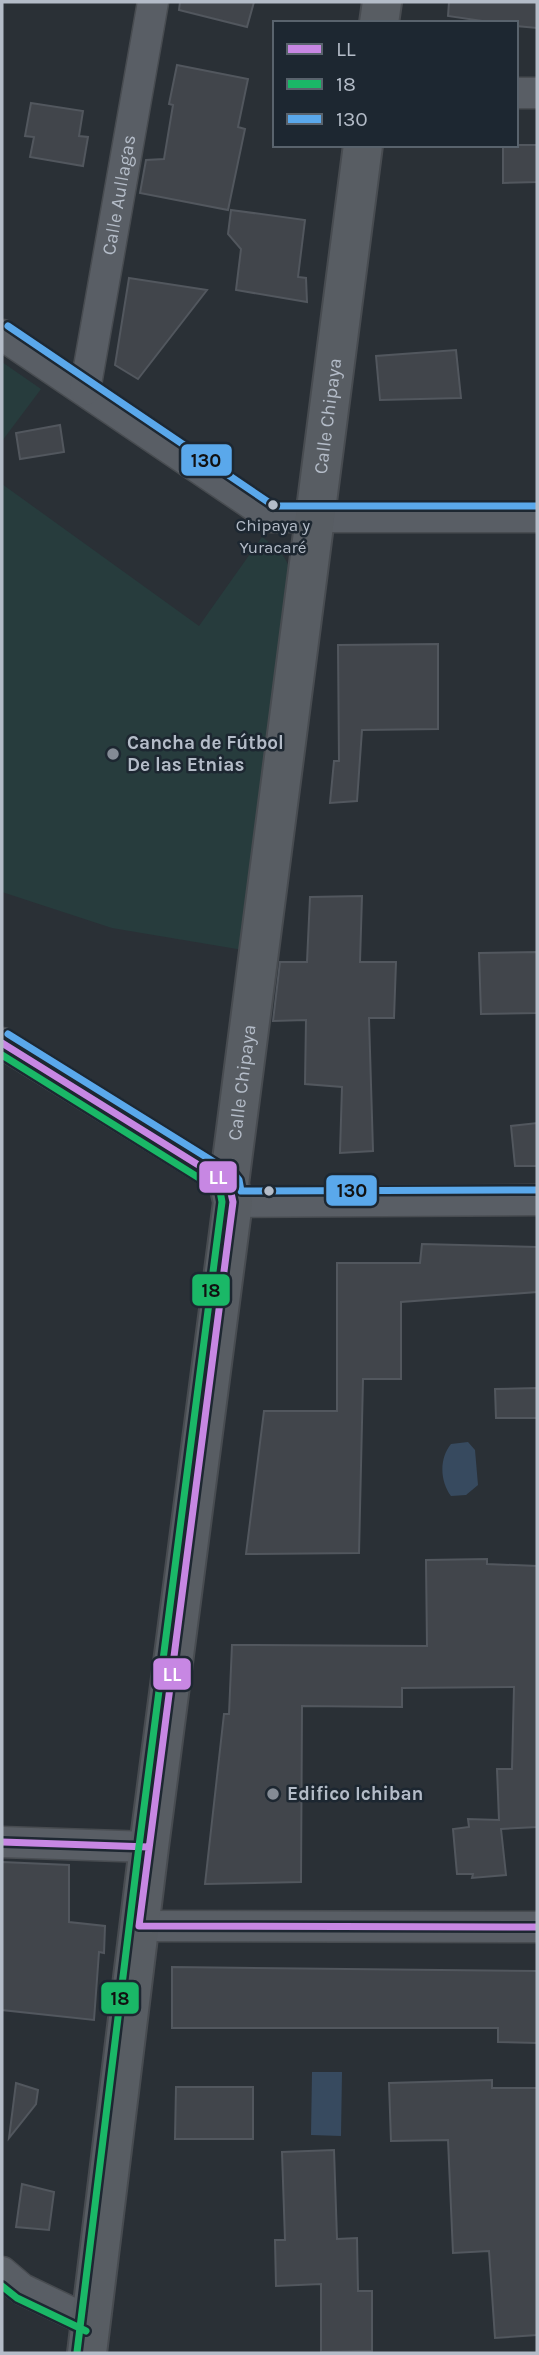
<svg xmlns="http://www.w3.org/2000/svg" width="539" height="2355" viewBox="0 0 539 2355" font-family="Karla,sans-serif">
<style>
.green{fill:#273c3d}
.water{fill:#374a5f}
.building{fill:#41454b;stroke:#52575e;stroke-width:2}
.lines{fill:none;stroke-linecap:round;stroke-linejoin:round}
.street-casing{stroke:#484c51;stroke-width:33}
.secondary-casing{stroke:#484c51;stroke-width:42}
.street{stroke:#595e65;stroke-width:30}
.secondary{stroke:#585d63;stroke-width:38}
.bus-1-casing{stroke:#1d2731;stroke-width:12}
.bus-2-casing{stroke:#1d2731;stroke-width:12}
.bus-3-casing{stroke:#1d2731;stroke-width:12}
.bus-1{stroke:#c787e3;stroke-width:7}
.bus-2{stroke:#1ab867;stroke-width:7}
.bus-3{stroke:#5aa8eb;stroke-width:7}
.bus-dot{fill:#b4bcc8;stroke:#1d2731;stroke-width:2.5}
.poi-dot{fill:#848b95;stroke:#1d2731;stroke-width:2.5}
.labels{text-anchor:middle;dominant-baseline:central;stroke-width:5;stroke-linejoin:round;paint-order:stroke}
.bus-label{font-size:17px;fill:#b4bcc8;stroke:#1d2731}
.street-label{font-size:19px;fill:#b4bcc8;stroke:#1d2731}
.poi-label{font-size:19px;font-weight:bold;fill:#b4bcc8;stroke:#1d2731;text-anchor:start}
.line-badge{stroke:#1d2731;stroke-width:2.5}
.badge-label{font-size:19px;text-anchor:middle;font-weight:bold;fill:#fff}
.pale-badge-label{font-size:19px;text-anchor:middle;font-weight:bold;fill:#111}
</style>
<rect width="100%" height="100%" fill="#2a3036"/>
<path class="green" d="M2 362 41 389 2 441Z
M2 484 199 626 262 537C277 548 288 556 291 576L243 950 112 928 2 892Z"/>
<path class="water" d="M468 1442 475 1450 478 1485 466 1495 451 1496C440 1481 439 1459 451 1444Z
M312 2072H342L341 2136 311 2135Z"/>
<path class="building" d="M180 2H254L247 27 179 10Z
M449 2H537V28L516 26V23H496L448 16Z
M177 65 248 79 238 127 245 129 228 210 140 193 146 160 164 159 173 105 169 104Z
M31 103 83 111 79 136 88 137 83 166 30 157 34 137 25 136Z
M503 145H537V182L503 183Z
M231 210 305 220 298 277 306 278 307 302 236 290 241 249 228 234Z
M129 278 207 290 138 379 115 365Z
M456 350 461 398 380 400 376 356Z
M60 425 64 452 20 459 16 433Z
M438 644V729L362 730 357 801 330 803 334 761H339L338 645Z
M362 896 360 962H396L394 1018H369L373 1151 340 1153 342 1087 305 1084 306 1020 273 1021 280 962H307L310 897Z
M537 952V1013L481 1014 479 953Z
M537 1123V1166H515L511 1126Z
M422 1244 537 1247V1292L401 1302V1379H363L359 1553 246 1554 264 1411H337V1263H420Z
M537 1388V1418H496L495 1389Z
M487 1559V1564L537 1566V1827L501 1829 506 1875 472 1878 473 1874H457L453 1829 469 1827 468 1819 499 1820 497 1769H512L514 1687 402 1688V1707L302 1706 301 1882 205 1884 224 1714H229L232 1645 427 1646 426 1560Z
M2 1862 69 1865V1922L105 1926 104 1953 99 1952 94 2020 2 2010Z
M172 1967 537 1971V2043L498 2042V2028H172Z
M492 2080V2088H537V2335L495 2338 489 2251 453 2253 448 2140 391 2141 389 2083Z
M16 2083 38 2090 36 2104 9 2138Z
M176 2087H253V2139H175Z
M334 2150 337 2239 357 2238 358 2291H372V2351L321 2352V2284L276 2286 275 2240H285L282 2152Z
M22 2184 54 2192 49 2230 16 2227Z"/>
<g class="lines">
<defs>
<g id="street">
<path d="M516 93H537"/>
<path d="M2 335 271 517H537"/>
<path id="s1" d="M85 390 153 2"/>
<path d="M2 1043 229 1184"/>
<path d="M233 1202 537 1200"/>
<path d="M2 1842 149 1847"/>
<path d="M139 1926 537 1927"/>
<path d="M2 2272 22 2289 91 2322"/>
</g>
<g id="secondary">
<path d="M379 23 382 2"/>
<path id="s2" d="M87 2353 149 1847 233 1202 229 1184 363 145"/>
</g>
</defs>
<use href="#street" class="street-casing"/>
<use href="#secondary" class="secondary-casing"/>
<use href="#street" class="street"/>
<use href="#secondary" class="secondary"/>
<defs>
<path id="bus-1" d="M2 1043 229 1184 233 1202 139 1926
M2 1842 149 1847
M139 1926 537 1927"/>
<path id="bus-2" d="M2 1055 220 1191 222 1202 139 1846 77 2352
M2 2286 17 2298 86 2331"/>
<path id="bus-3" d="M8 326 274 506H537
M8 1034 235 1175 239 1180 241 1191 537 1190"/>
</defs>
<use href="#bus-1" class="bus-1-casing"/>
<use href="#bus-2" class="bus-2-casing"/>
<use href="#bus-3" class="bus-3-casing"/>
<use href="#bus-1" class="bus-1"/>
<use href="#bus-2" class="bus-2"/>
<use href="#bus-3" class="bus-3"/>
</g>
<g class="bus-dot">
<circle cx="273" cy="505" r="6"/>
<circle cx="269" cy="1191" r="6"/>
</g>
<g class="poi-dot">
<circle cx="113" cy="754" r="7"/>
<circle cx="273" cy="1794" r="7"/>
</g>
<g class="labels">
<g class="bus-label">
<text x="273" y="525">Chipaya y<tspan x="273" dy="22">Yuracaré</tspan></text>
</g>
<g class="street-label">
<text stroke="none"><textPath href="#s1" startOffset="198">Calle Aullagas</textPath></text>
<text stroke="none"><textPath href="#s2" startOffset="1953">Calle Chipaya</textPath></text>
<text stroke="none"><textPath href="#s2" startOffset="1281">Calle Chipaya</textPath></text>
</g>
<g class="poi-label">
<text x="127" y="743">Cancha de Fútbol<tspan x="127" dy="22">De las Etnias</tspan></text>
<text x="287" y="1794">Edifico Ichiban</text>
</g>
</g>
<g class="line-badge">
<rect x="180" y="443" width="53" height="34" rx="7" fill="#5aa8eb"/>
<rect x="198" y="1160" width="40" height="34" rx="7" fill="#c787e3"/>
<rect x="325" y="1174" width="53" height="33" rx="7" fill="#5aa8eb"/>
<rect x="191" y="1273" width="40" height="34" rx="7" fill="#1ab867"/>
<rect x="152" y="1657" width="40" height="34" rx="7" fill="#c787e3"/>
<rect x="100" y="1981" width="40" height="34" rx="7" fill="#1ab867"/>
</g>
<g class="badge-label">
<text x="218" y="1184">LL</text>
<text x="172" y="1681">LL</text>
</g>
<g class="pale-badge-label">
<text x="206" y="467">130</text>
<text x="352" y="1197">130</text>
<text x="211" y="1297">18</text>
<text x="120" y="2005">18</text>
</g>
<rect width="539" height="2355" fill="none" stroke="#b4bcc8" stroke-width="7"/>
<rect x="273" y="21" width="245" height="126" fill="#1d2731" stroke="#59636d" stroke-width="2"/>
<rect x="287" y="44" width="35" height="10" fill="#c787e3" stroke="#59636d" stroke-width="2"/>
<text x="336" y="56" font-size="21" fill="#b4bcc8">LL</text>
<rect x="287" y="79" width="35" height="10" fill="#1ab867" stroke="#59636d" stroke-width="2"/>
<text x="336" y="91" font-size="21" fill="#b4bcc8">18</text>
<rect x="287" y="114" width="35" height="10" fill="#5aa8eb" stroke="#59636d" stroke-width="2"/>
<text x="336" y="126" font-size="21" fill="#b4bcc8">130</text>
</svg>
